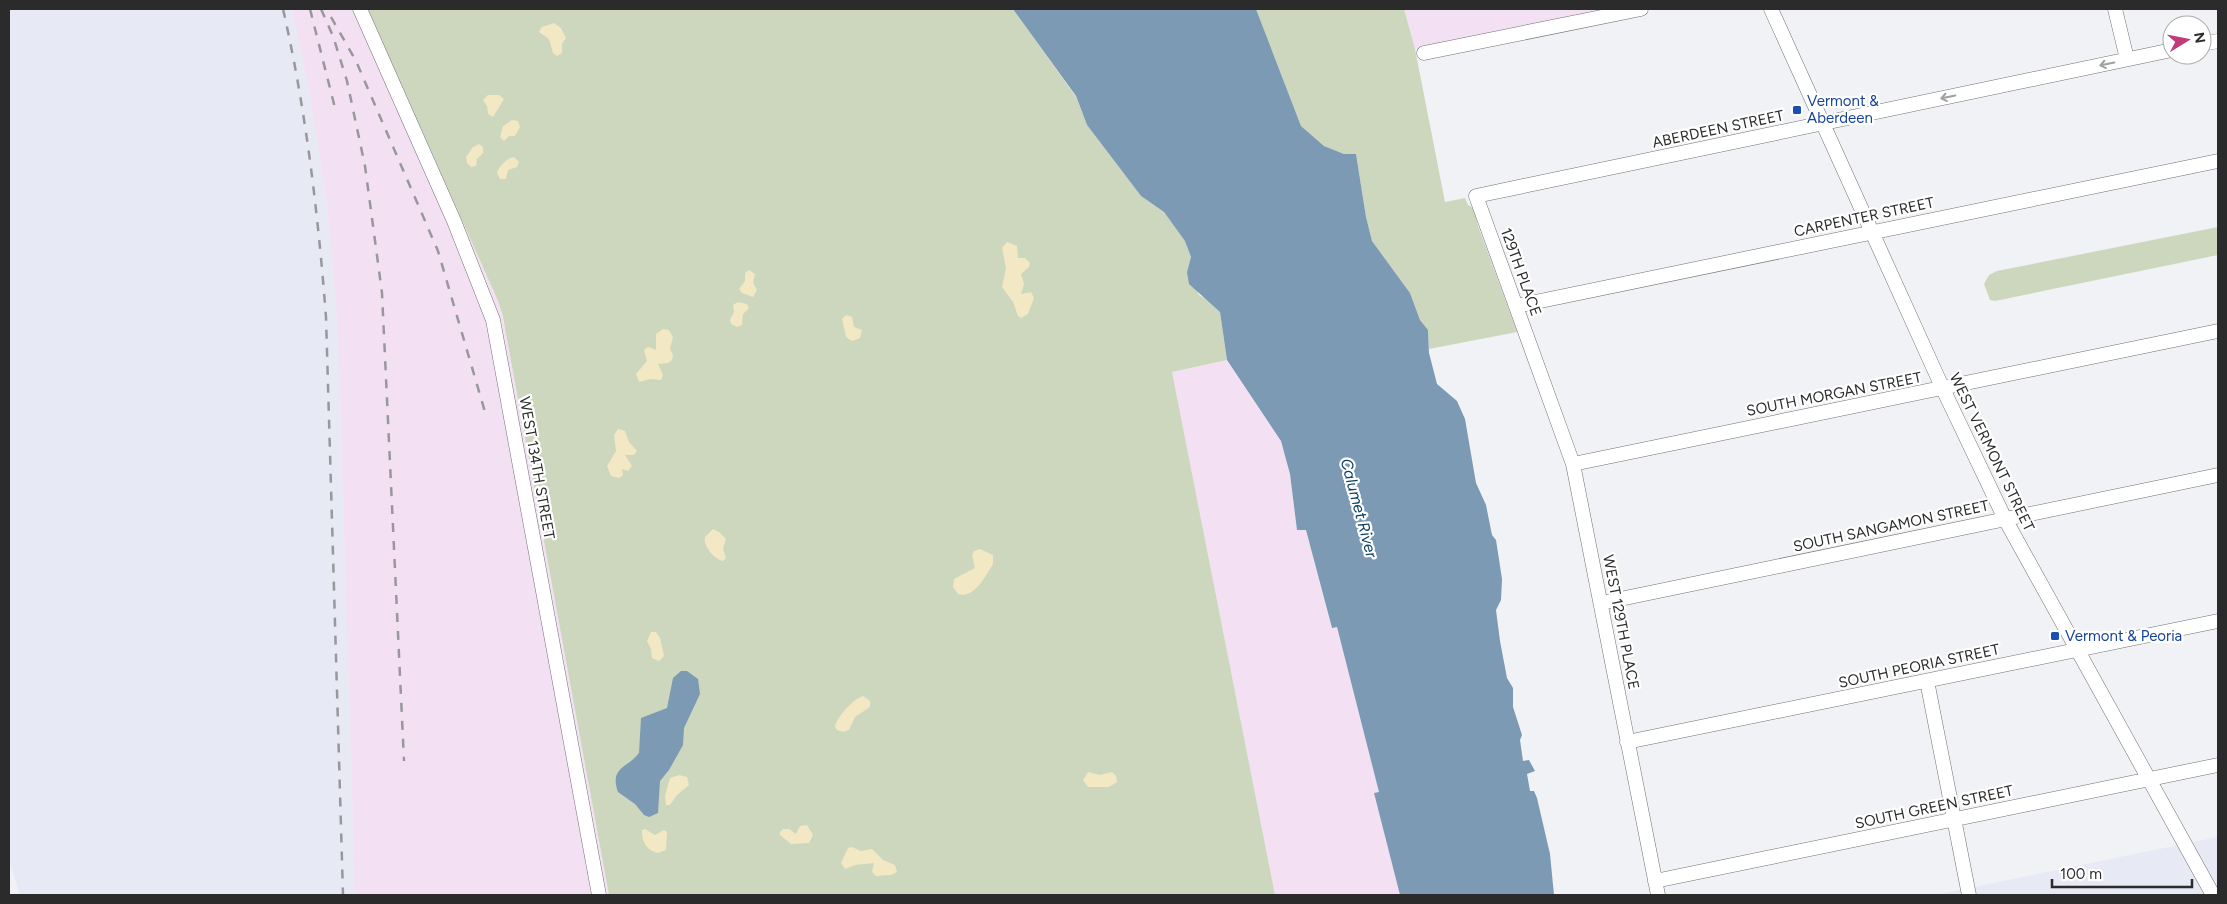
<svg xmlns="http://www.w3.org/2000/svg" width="2227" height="904" viewBox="0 0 2227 904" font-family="Figtree,sans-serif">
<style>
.built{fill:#e7e9f4}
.industrial{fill:#f3e1f3}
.green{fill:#ccd7bd}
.sand{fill:#f2e8c3}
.water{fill:#7c9ab3}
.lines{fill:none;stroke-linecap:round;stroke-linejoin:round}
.minor-casing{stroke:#707173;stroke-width:15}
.minor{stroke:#fff;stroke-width:14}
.rail{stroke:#98989b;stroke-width:2.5;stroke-dasharray:9 9;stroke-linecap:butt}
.oneway{stroke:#a0a0a0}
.transit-dot{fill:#1a4fb4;stroke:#fff;stroke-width:2}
.labels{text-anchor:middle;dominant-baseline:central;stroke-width:4.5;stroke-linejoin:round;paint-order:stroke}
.transit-label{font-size:15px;fill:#164399;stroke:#fff;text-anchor:start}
.street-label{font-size:15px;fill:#2b2b2c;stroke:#fff}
.water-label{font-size:16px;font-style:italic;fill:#0d4164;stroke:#fff}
</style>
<rect width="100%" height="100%" fill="#f1f2f5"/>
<path class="built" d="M9 9H292L310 96 327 204 338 332 355 895H20L9 860Z
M2218 837V895H1935Z"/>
<path class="industrial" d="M292 9H368L498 301 508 338 609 895H355L338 332 327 204 310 96Z
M1404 9H1610L1415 49Z
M1227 360 1281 441 1290 474 1297 530H1306L1331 627H1337L1379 792 1374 793 1400 895H1275L1172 372Z"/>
<path class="green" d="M368 9H1013L1076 97 1087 125 1141 196 1164 212 1185 240 1191 257 1187 272 1199 295 1209 301 1220 312 1227 360 1172 372 1275 895H609L503 317 498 301Z
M1256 9H1404L1415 49 1445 202 1465 198 1468 205 1475 209 1477 223 1517 332 1429 349 1428 330 1420 320 1410 293 1372 241 1366 217 1356 154H1344L1324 146 1301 126Z
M2218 227V255L1995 301 1990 300 1984 284 1989 275 1997 271Z"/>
<path class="sand" d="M554 23 561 28 566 38 562 44V53L557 56 553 53 549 39 539 32 542 27Z
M488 95H499L504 99 493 117 488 114 487 106 483 100Z
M512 120 518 121 520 127 515 136H509L504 141 500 137 503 126Z
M479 144 483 147V153L477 159 476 166 471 167 467 163 466 157 473 147Z
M514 157 519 162 517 167 508 170 506 179H500L497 173C499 166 507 158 514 157Z
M1007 242 1017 246 1018 258H1025L1030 263 1029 267 1021 274 1024 284 1021 294 1031 292 1034 298 1028 314 1021 318 1018 316 1013 302 1002 287 1006 268 1002 248Z
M749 270 755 274 753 283 757 290 753 297 742 293 739 289 745 281V273Z
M738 302 747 304 749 308 743 314 742 325 737 327 731 324 730 320 734 312 733 305Z
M846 315 852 317 854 327 862 330 860 338 852 341 846 337 842 319Z
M663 329 669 330 673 337 670 349 673 355 672 360 668 363 658 364 663 375 661 380 650 379 639 382 636 374 647 361 644 350 648 347 656 350V334Z
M618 429 625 431 629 442 637 451 634 455H625L632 466 628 471 622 469 623 475 619 478 611 476 607 466 616 451 614 435Z
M713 529 719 532 726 539 723 549 726 558 723 561C714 559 703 546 705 537Z
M980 549 993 555V564C986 575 975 599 958 594L953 587 954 579 975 568 972 555 974 551Z
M651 632H656L660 638 664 656 659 661 652 658 651 649 647 641Z
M863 696 870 701V707L855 717 849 730 843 732 837 730 835 726C838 716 853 699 863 696Z
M1088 772 1100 775 1112 772 1116 776 1117 782 1109 787H1088L1083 780Z
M679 775 687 777 689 785 677 795 670 805H666L665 796 670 778Z
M807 825 813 835 809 843 791 844 780 835V832L783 829H789L796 834 800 826Z
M645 829 655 835 664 830 667 832 666 850 658 853C647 851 641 841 642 830Z
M852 847 861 851 872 849 883 860 895 865 897 872 891 875 876 876 872 872 874 863 855 865 845 869 841 863 848 848Z"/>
<path class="water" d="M1013 9H1256L1301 126 1324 146 1344 154H1356L1366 217 1372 241 1410 293 1420 320 1428 330 1429 353 1437 384 1457 401 1465 419 1476 483 1486 505 1492 535 1496 540 1502 579 1501 600 1496 610 1500 641 1507 678 1513 688V707L1522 735 1520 740 1523 761 1529 760 1535 771 1527 774 1530 791H1534L1537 798 1550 854 1554 895H1400L1374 793 1379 792 1337 627 1332 628 1306 530H1297L1290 474 1281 441 1227 360 1220 312 1189 284 1187 272 1191 257 1185 241 1164 212 1141 196 1087 125 1076 96Z
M681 671H687L698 679 700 694 684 728 683 745 669 770 660 781 658 813 649 817 644 815 635 804 618 792C609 767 628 768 639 753L641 718 667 708 673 678Z"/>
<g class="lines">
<defs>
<path id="minor" d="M360 9 454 221 493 320 599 895
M1771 9 1943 389 2005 519 2213 895
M2115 9 2127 59
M2202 44 2218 41
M1424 53 1641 9
M1516 306 2218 161
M1573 464 2218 331
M1601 603 2218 475
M1927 681 1969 895
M1627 742 2218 621
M1655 881 2218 765
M1658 895 1573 464 1476 196 2172 50"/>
</defs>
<use href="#minor" class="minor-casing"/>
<use href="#minor" class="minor"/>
<path class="rail" d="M283 9C306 110 318 213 326 317L343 895
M310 9 335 108
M321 9 333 36 347 81 365 166 382 293 404 761
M331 17 356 61 438 251 485 412"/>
</g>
<defs><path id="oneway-shaft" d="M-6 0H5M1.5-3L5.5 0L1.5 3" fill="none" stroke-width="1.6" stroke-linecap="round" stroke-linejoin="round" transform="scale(1.25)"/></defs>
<g class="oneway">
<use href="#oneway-shaft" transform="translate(2107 64) rotate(168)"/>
<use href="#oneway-shaft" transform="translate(1948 97) rotate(168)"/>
</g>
<g class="transit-dot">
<rect x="1792" y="105" width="10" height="10" rx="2.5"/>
<rect x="2050" y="631" width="10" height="10" rx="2.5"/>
</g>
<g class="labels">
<g class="transit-label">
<text x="1807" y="101">Vermont &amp;<tspan x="1807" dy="17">Aberdeen</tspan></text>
<text x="2065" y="636">Vermont &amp; Peoria</text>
</g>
<g class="street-label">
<text transform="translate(1718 129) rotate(-12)">ABERDEEN STREET</text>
<text transform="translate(1864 217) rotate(-12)">CARPENTER STREET</text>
<text transform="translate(1521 272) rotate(70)">129TH PLACE</text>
<text transform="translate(1834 394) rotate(-11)">SOUTH MORGAN STREET</text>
<text transform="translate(1992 452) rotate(64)">WEST VERMONT STREET</text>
<text transform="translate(537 468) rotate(80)">WEST 134TH STREET</text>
<text transform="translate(1891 526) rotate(-12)">SOUTH SANGAMON STREET</text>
<text transform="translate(1621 622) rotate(79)">WEST 129TH PLACE</text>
<text transform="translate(1919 666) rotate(-12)">SOUTH PEORIA STREET</text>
<text transform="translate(1934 807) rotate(-12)">SOUTH GREEN STREET</text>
</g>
<g class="water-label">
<text transform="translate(1359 508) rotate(75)">Calumet River</text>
</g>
</g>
<rect width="2227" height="904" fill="none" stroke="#2b2b2c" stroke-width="20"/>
<g transform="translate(2187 40) rotate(80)"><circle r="24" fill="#ffffff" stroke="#aaaaab"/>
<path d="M0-4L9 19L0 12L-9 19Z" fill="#c23a78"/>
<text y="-8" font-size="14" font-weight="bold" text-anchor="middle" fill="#2b2b2c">N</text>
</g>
<path d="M2052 879v8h140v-8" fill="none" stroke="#2b2b2c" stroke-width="2.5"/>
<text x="2060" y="879" font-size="15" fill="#2b2b2c" stroke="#ffffff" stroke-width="4" paint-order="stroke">100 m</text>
</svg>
